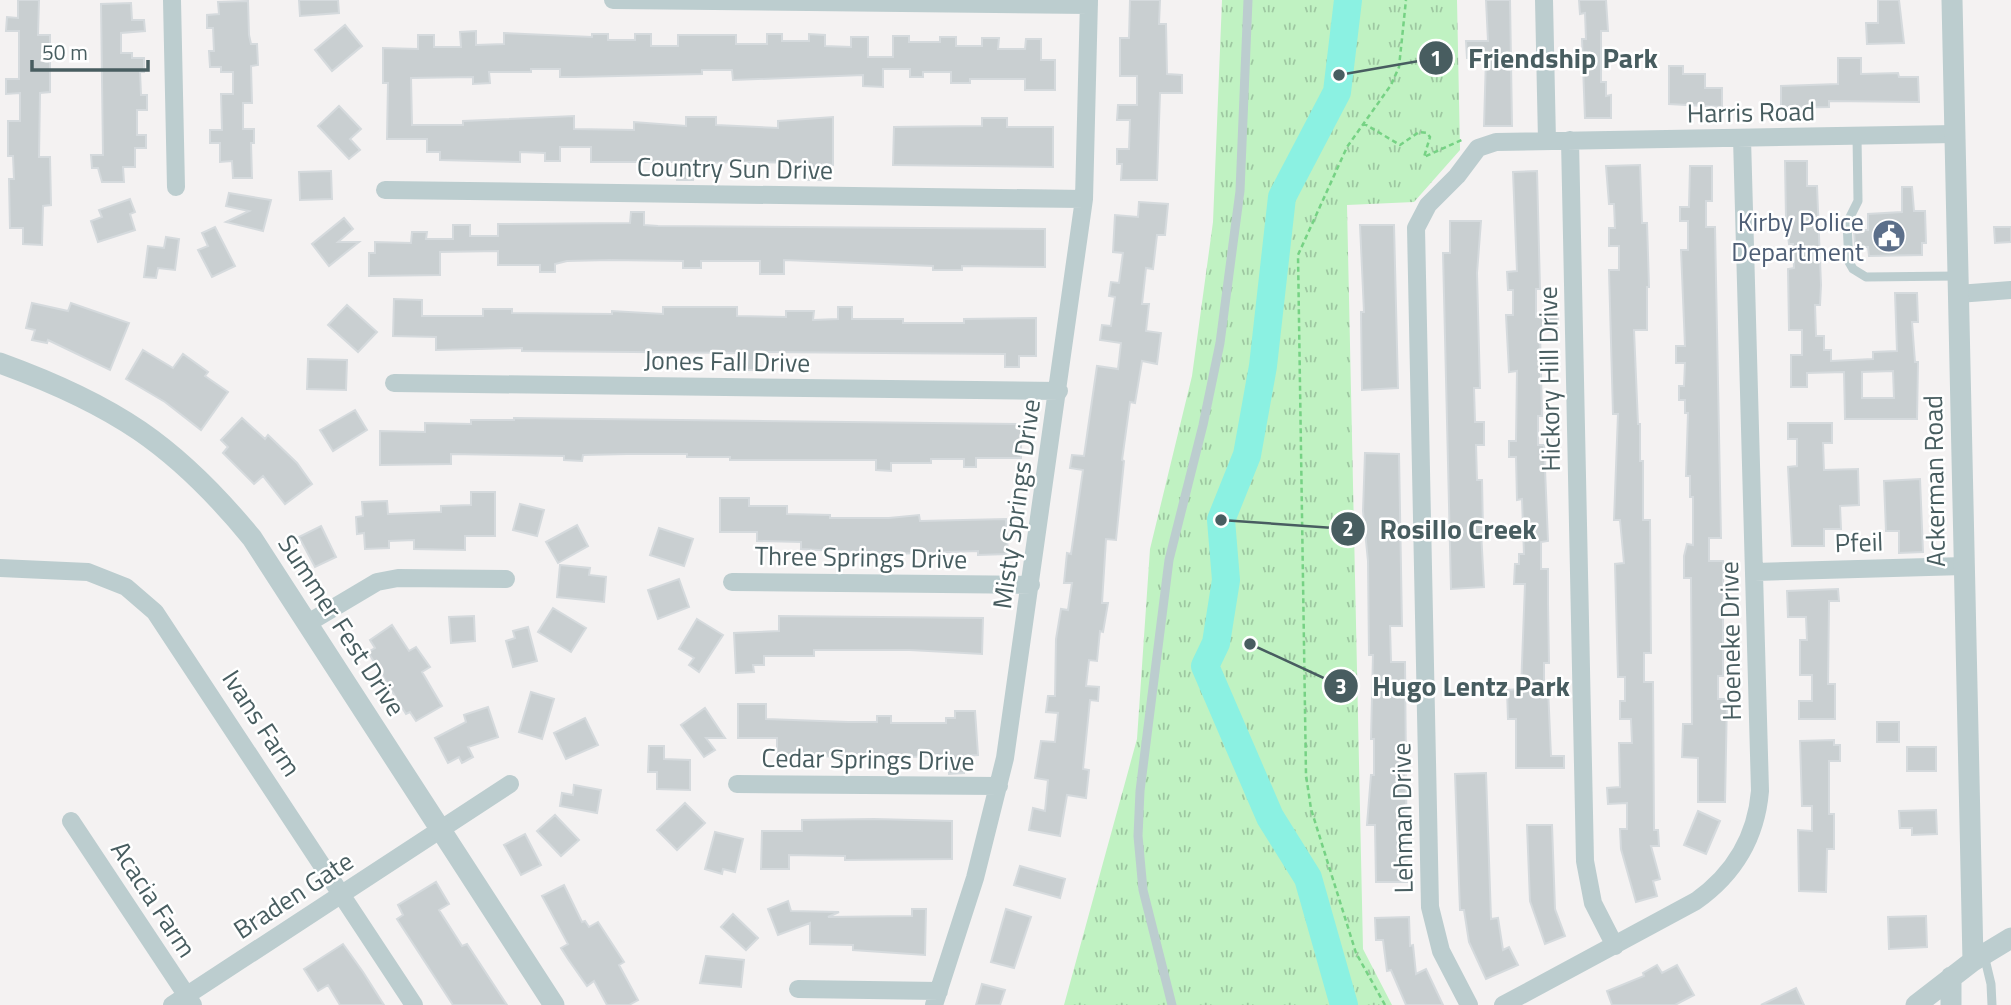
<svg xmlns="http://www.w3.org/2000/svg" width="2011" height="1005" viewBox="0 0 2011 1005" font-family="'Titillium Web',sans-serif">
<style>
.park{fill:url(#park-tufts)}
.lines{fill:none;stroke-linecap:round;stroke-linejoin:round}
.river{stroke:#8bf1e2;stroke-width:28}
.building{fill:#c9cfd1;stroke:#d5dadd;stroke-width:2;fill-rule:evenodd}
.path{stroke:#76d284;stroke-width:2.5;stroke-dasharray:5 3.5;stroke-linecap:butt}
.service{stroke:#bccdcf;stroke-width:9}
.minor{stroke:#bccdcf;stroke-width:18}
.tertiary{stroke:#bccdcf;stroke-width:21}
.labels{text-anchor:middle;dominant-baseline:central;stroke-width:5;stroke-linejoin:round;paint-order:stroke}
.street-label{font-size:26px;fill:#485d60;stroke:#fff}
.service-label{font-size:26px;fill:#4e5e75;stroke:#fff;text-anchor:end}
.leader{fill:none;stroke:#485d60;stroke-width:2.5}
.callout-dot{fill:#485d60;stroke:#fff;stroke-width:2.5}
.mark-label{font-size:21px;text-anchor:middle;font-weight:bold;fill:#fff}
.callout-label{font-size:28px;text-anchor:middle;font-weight:bold;fill:#485d60;stroke:#fff;stroke-width:5;stroke-linejoin:round;paint-order:stroke}
</style>
<defs>
<pattern id="park-tufts" width="24" height="20" patternUnits="userSpaceOnUse" patternTransform="scale(1.75)"><rect width="24" height="20" fill="#c0f2c2"/><path d="M3 7l-1-3M5 7V3M7 7l1-3M15 17l-1-3M17 17v-4M19 17l1-3" fill="none" stroke="#9ec7a1"/></pattern>
</defs>
<rect width="100%" height="100%" fill="#f4f2f2"/>
<path class="park" d="M1222 0H1457L1460 150 1414 202 1347 205 1363 949 1392 1005H1064L1137 739 1150 549 1192 376 1213 222Z"/>
<g class="lines">
<path class="river" d="M1344 1005 1308 878 1270 817 1205 666 1216 643 1226 580 1221 520 1247 455 1263 366 1282 197 1337 92 1348 0"/>
</g>
<path class="building" d="M18 0H39L38 35H50V92L40 93 39 157H50L51 205 43 206 42 245 23 244V228H10L9 179H14L13 156H8V121H20V93L6 94V79H19V31H6L7 17 18 18Z
M299 0H338L339 13 300 16Z
M1130 0H1160L1159 24H1166L1167 74 1182 75V93H1160L1157 180H1121L1122 164H1117V149H1129L1130 120H1117L1118 105H1137V76H1120V38H1129Z
M1486 0H1510L1512 126H1484L1486 57 1467 58 1466 41H1488Z
M1579 0H1606L1608 31H1601V82H1606V96L1611 95V118H1585L1582 39H1586L1585 13 1580 14Z
M1878 0H1899L1904 43 1867 44 1866 23H1878Z
M248 1 249 35 251 44H257L258 65 251 66 252 103H243V129H254V143H251L252 178H233L232 161 220 162V143H210V130H222L221 94H233V72H221V67H210L209 51H214L213 28H207V15L219 14 218 2Z
M131 3 132 20H144L145 31 121 33V53H132V58H144V72H140L141 95H147V110H137V135H146V148H135V167H123L124 182H102L98 168H92L91 155H103L101 4Z
M345 25 362 46 332 71 315 50Z
M476 31V45L504 44V33L592 37V34H608V40H635V34H651V46H678V35H736V44H767V34H782V41H809V34L825 35V46L851 47V37H868V57H893V36H909V42H940V37H956V46H982V38H999L998 49H1025L1026 39H1041V60H1055V90H1025V79H970V83H951V72H923V77H910V69H883V87L863 86V75L733 80 732 70H702V74L575 77H560V69H531V72H489L490 83 473 84V77L411 78 412 125H463V121L574 116V129L634 130V122L686 126V117H716V125L778 128V121L833 117V165L823 164V180H808V163L747 162 693 163V180H677V162H591V147H560V161H545V153L520 152V162L440 160V152H427V139H387L388 83H383V48L418 49V35H434V47H461L460 32Z
M1838 58H1861V74L1898 73 1899 77H1918L1919 102 1829 101V107L1781 108V86L1838 84Z
M1669 66H1683V74H1705V88H1722V107L1669 104Z
M339 106 361 129 350 139 360 150 349 159 318 126Z
M982 118H1007V127H1053V167L893 165 894 127 982 126Z
M1785 161H1807V186H1817L1821 285 1820 305H1815L1816 336H1824V350H1831V361L1873 359V352L1897 351 1895 293H1917L1918 322H1912L1915 362H1918L1917 419H1845L1844 372 1807 373V387H1791V355H1802V330H1789L1788 269 1794 268 1793 244H1789L1786 219ZM1893 371 1894 398H1862V372Z
M1640 165 1642 223H1647L1649 287H1647V330H1634L1638 424H1640V461H1643V520H1650L1651 653H1644V682H1653L1654 830H1658L1659 846H1651L1660 879 1653 881 1657 896 1636 902 1621 849 1620 829H1627V803L1608 804 1607 788 1620 787 1619 743H1632L1631 719H1620V701H1625V677H1618L1615 564 1624 563 1620 520H1614L1618 414H1613L1609 270H1619V246H1609V228H1615L1614 204H1609L1606 166Z
M1690 166H1712V201H1706V227H1715L1721 538H1709V561H1723V676H1718V699H1727L1725 802H1698V758L1682 757 1683 724H1692L1691 578H1684V556L1687 544 1693 545V497H1690V476H1686L1688 413H1685V400H1679V386H1684L1685 363H1676V346H1685L1681 250H1688V221H1680V207H1689Z
M331 171 332 199 300 200 299 172Z
M1537 171 1540 289H1536V317H1558L1557 332H1540L1542 416H1538V445H1544L1548 541 1541 542V569H1548V604L1549 663H1544V688H1548L1551 756H1564V768H1516V719H1508L1507 690 1521 689 1525 584H1514L1515 564H1519V554H1524L1522 499 1517 500 1516 457H1509V441H1516L1517 371 1509 372 1506 315H1513V290H1508L1507 272 1517 271 1513 172Z
M1902 187H1912L1914 211H1925L1926 243H1922V255L1869 256 1868 247H1855L1854 230H1868V214L1902 212Z
M229 193 271 200 263 231 226 222 249 211 226 206Z
M130 199 135 212 130 214 135 230 98 242 91 221 102 217 99 210Z
M1139 202 1168 204 1165 235H1157L1153 269 1146 268 1142 304H1149L1146 331 1161 333 1157 364 1142 361 1135 403 1130 402 1122 460 1124 461 1116 540 1106 539 1102 603H1108L1103 632 1100 631 1097 661 1089 660 1086 686 1099 687 1098 701 1090 700 1083 769 1089 770 1086 798 1067 795 1060 836 1029 830 1033 808 1045 811 1048 780 1035 778 1041 741 1055 742 1058 713 1046 712 1048 696H1055L1056 639 1061 609 1068 610 1072 583H1064L1067 553 1071 554 1083 470 1070 468 1072 455 1084 456 1097 366 1118 369 1121 343 1100 340 1102 325 1111 326 1115 297 1109 296 1111 282 1119 283 1123 253 1113 252 1115 215 1138 217Z
M631 212H644V225L658 226 1045 229V267L962 266V270H933V266L784 260V274H760V261H701V268H683V261L610 260 567 261 555 264V272H540V265H498V251L440 252V275L369 276V253H375V242L411 243 412 232H427L426 239H453V225H470V236H498V224L630 223Z
M344 218 353 229 338 242H359L329 266 312 244Z
M1450 221H1481L1477 273 1480 388H1474L1475 422H1484V445H1476L1477 480H1482L1483 531H1481L1484 587 1451 589 1443 253H1450Z
M1360 225H1394L1398 388 1362 390 1361 312H1364Z
M215 227 235 266 212 277 198 250 208 246 202 233Z
M1994 227H2011V242L1995 243Z
M166 237 179 239 175 270 158 268 156 278 144 277 148 246 164 248Z
M394 299 422 300V316H483V309H512V313L612 314V311L663 314V307H737V316L786 317V311H814L813 320 838 319V307H852V319H903V323H964V319L1036 318V356H1019V367H1005V354L758 352V370H743V353L522 351V348L436 350V337L393 336Z
M32 303 68 311 71 303 129 323 110 370 48 340 47 343 32 340 35 330 26 328Z
M347 305 377 332 358 352 328 325Z
M143 350 173 368 183 354 208 372 205 376 228 392 201 430 165 402 126 379Z
M308 359 347 360 346 390 307 389Z
M355 410 367 430 333 451 320 430Z
M242 418 265 439 268 435 297 463 312 484 285 504 263 476 254 484 223 453 228 447 221 440Z
M514 418 1021 424V458H976V467H964V459H931V463H891V471L876 470V460H730V457H687V454H627L583 455 582 461 564 460V456L451 454V464L380 465V431L425 432V423L471 424V420H514Z
M1788 423H1832V443H1823L1824 470 1858 469 1859 505 1840 506 1841 529H1824V546H1792L1788 467 1797 466V439H1788Z
M1365 453 1399 454 1402 626H1390L1391 662H1405L1407 882H1376L1375 825H1367L1371 775H1374V739H1371L1373 655H1369L1368 561 1363 511Z
M1920 479 1923 552 1899 553V531H1886L1884 481Z
M471 492H495V536H465V550L414 549V540L389 541V548L365 549 364 533 357 534 356 517 363 516 362 502 387 501 388 514 441 512V506L471 505Z
M720 498H749V506H787V514L830 515V518H889L919 515 920 521 1006 519 1008 554 978 555V551L891 554 801 549V542L757 541V532H720Z
M520 504 544 510 537 536 513 530Z
M577 525 588 546 558 563 546 542Z
M321 526 336 557 315 567 299 537Z
M659 528 693 539 684 566 650 555Z
M560 565 590 568 589 575 606 577 604 602 557 597Z
M679 579 689 607 658 619 648 590Z
M1838 589 1839 601H1829L1828 684H1835V719H1799V701H1812V675H1800V640H1807L1806 617H1788L1787 591Z
M553 608 586 628 571 652 538 632Z
M474 616 475 641 451 643 449 617Z
M779 616 983 618 982 654 910 650H814V656H764V665H753L754 672 736 673 734 633 779 631Z
M697 619 723 635 699 672 689 665 694 658 679 649Z
M392 625 409 651 416 647 430 667 422 672 442 706 416 721 410 712 406 714 368 652 375 648 370 640Z
M528 627 537 661 513 667 506 641 515 638 513 631Z
M531 692 554 699 542 739 519 732Z
M738 704H766V719L848 722H877V716H891V723H946V718H955V711H975L978 755 963 756 964 773 949 774 948 756 862 758 777 754V738H738Z
M488 707 498 737 468 747 473 757 462 763 459 757 448 763 435 738 466 722 464 715Z
M705 708 725 738H706L715 750 704 757 681 725Z
M585 718 598 745 566 759 554 733Z
M1877 722H1899V742H1877Z
M1834 740V745H1840V761H1829V814H1834V849H1827L1826 892 1799 891 1798 830 1812 831V806H1802L1800 741Z
M649 746H664V759L690 760V790L657 789V772H648Z
M1907 747H1936V771H1907Z
M1486 773 1491 919 1498 918 1503 950 1509 947 1518 965 1486 979 1469 942 1464 910H1460L1455 774Z
M574 785 601 790 597 813 560 806 562 793 573 795Z
M685 803 705 823 677 850 657 830Z
M1936 810 1937 834 1912 835V828H1900L1899 811Z
M1698 811 1720 821 1706 854 1684 845Z
M555 815 579 840 561 856 537 831Z
M874 819 952 821V859L845 860V856L789 855V869H761L762 831H802V820Z
M1527 825H1552L1555 909 1565 936 1545 944 1530 901Z
M715 832 743 839 735 872 723 869 722 874 705 869Z
M525 834 541 865 521 875 504 845Z
M1020 866 1065 879 1060 898 1014 885Z
M436 882 449 904 439 910 462 946 467 944 507 1005H453L397 919 403 915 398 905Z
M564 885 582 922 585 921 589 927 598 922 624 962 619 965 638 1000 629 1005H607L594 981 587 986 568 959 561 948 568 944 542 896Z
M788 901 791 911 839 912 828 917 912 916V909H926L925 955 853 950V945L810 944V923L778 935 768 909Z
M1006 909 1031 917 1014 968 991 962Z
M733 914 758 938 746 950 721 927Z
M1926 916 1927 947 1889 949 1888 917Z
M1409 917 1410 946 1413 945 1416 974 1426 969 1443 1005H1406L1391 970 1387 971 1383 940H1376L1375 918Z
M343 944 363 972 384 1005H340L328 985 318 991 304 969Z
M706 956 744 960 741 987 700 983Z
M1657 965 1662 973 1677 965 1694 995 1675 1005H1612L1607 991 1644 976 1643 973Z
M982 984 1005 990 1000 1005H976Z
M1796 988 1804 1005H1761Z"/>
<g class="lines">
<path class="path" d="M1363 123 1400 145 1419 132 1427 133 1430 137 1424 157 1464 139
M1385 1005 1356 953 1311 809 1306 775 1298 255 1347 147 1391 85 1399 67 1406 0"/>
<path class="service" d="M1857 136 1858 201 1847 223 1849 262 1853 269 1866 277 1957 276
M1984 955 1991 984 1992 1005
M1172 1005 1143 890 1138 836 1140 791 1169 560 1203 425 1220 343 1231 259 1240 191 1248 0"/>
<path class="minor" d="M172 0 176 187
M613 0 1089 5
M1544 0 1547 141
M1570 140 1585 861 1593 903 1615 946
M385 190 1084 199
M1958 294 2011 290
M394 383 1059 391
M0 568 88 572 126 587 155 612 414 1005
M1755 572 1964 566
M732 582 1031 585
M308 623 377 582 398 578 506 579
M737 784 999 786
M71 821 193 1005
M798 989 939 991
M172 1005 510 784
M934 1005 975 878 1005 758 1084 199 1089 0
M1469 1005 1441 951 1430 907 1416 228 1428 205 1457 176 1478 148 1496 142 1955 134
M1503 1005 1696 901C1734 874 1756 838 1760 791L1742 138"/>
<path class="tertiary" d="M1952 0 1973 961
M0 363C113 404 175 444 252 538L554 1005
M1916 1005 1973 961 2011 938
M1951 1005V977"/>
</g>
<defs>
<symbol id="civic-disc" viewBox="-11 -11 22 22"><circle r="9.5" fill="#5c6f8a" stroke="#fff"/><path d="M-.6-6.5H3V-4.5H.6V-3L4-1V1h2V6H-6V1h2V-1L-.6-3ZM-1.2 2.5V6h2.4V2.5Z" fill="#fff"/></symbol>
</defs>
<g fill-rule="evenodd">
<use href="#civic-disc" x="1870" y="217" width="38" height="38"/>
</g>
<g class="labels">
<g class="street-label">
<text transform="translate(1751 112) rotate(-1)">Harris Road</text>
<text transform="translate(735 168) rotate(1)">Country Sun Drive</text>
<text transform="translate(727 361) rotate(1)">Jones Fall Drive</text>
<text transform="translate(1549 379) rotate(-91)">Hickory Hill Drive</text>
<text transform="translate(1934 481) rotate(-91)">Ackerman Road</text>
<text transform="translate(1016 504) rotate(-82)">Misty Springs Drive</text>
<text transform="translate(1859 542) rotate(-2)">Pfeil</text>
<text transform="translate(861 557) rotate(1)">Three Springs Drive</text>
<text transform="translate(342 625) rotate(57)">Summer Fest Drive</text>
<text transform="translate(1730 641) rotate(-91)">Hoeneke Drive</text>
<text transform="translate(262 723) rotate(57)">Ivans Farm</text>
<text transform="translate(868 759) rotate(1)">Cedar Springs Drive</text>
<text transform="translate(1402 818) rotate(-91)">Lehman Drive</text>
<text transform="translate(293 895) rotate(-33)">Braden Gate</text>
<text transform="translate(154 899) rotate(57)">Acacia Farm</text>
</g>
<g class="service-label">
<text x="1864" y="221">Kirby Police<tspan x="1864" dy="30">Department</tspan></text>
</g>
</g>
<path class="leader" d="M1339 75L1436 58M1221 520L1348 529M1250 644L1341 686"/>
<g class="callout-dot">
<circle cx="1339" cy="75" r="7"/>
<circle cx="1221" cy="520" r="7"/>
<circle cx="1250" cy="644" r="7"/>
<circle cx="1436" cy="58" r="18"/>
<circle cx="1348" cy="529" r="18"/>
<circle cx="1341" cy="686" r="18"/>
</g>
<g class="mark-label">
<text x="1436" y="66">1</text>
<text x="1348" y="536">2</text>
<text x="1341" y="694">3</text>
</g>
<g class="callout-label">
<text x="1563" y="68">Friendship Park</text>
<text x="1458" y="539">Rosillo Creek</text>
<text x="1471" y="696">Hugo Lentz Park</text>
</g>
<path d="M32 60v10h116v-10" fill="none" stroke="#485d60" stroke-width="3.5"/>
<text x="42" y="60" font-size="21" fill="#485d60" stroke="#ffffff" stroke-width="5" paint-order="stroke">50 m</text>
</svg>
